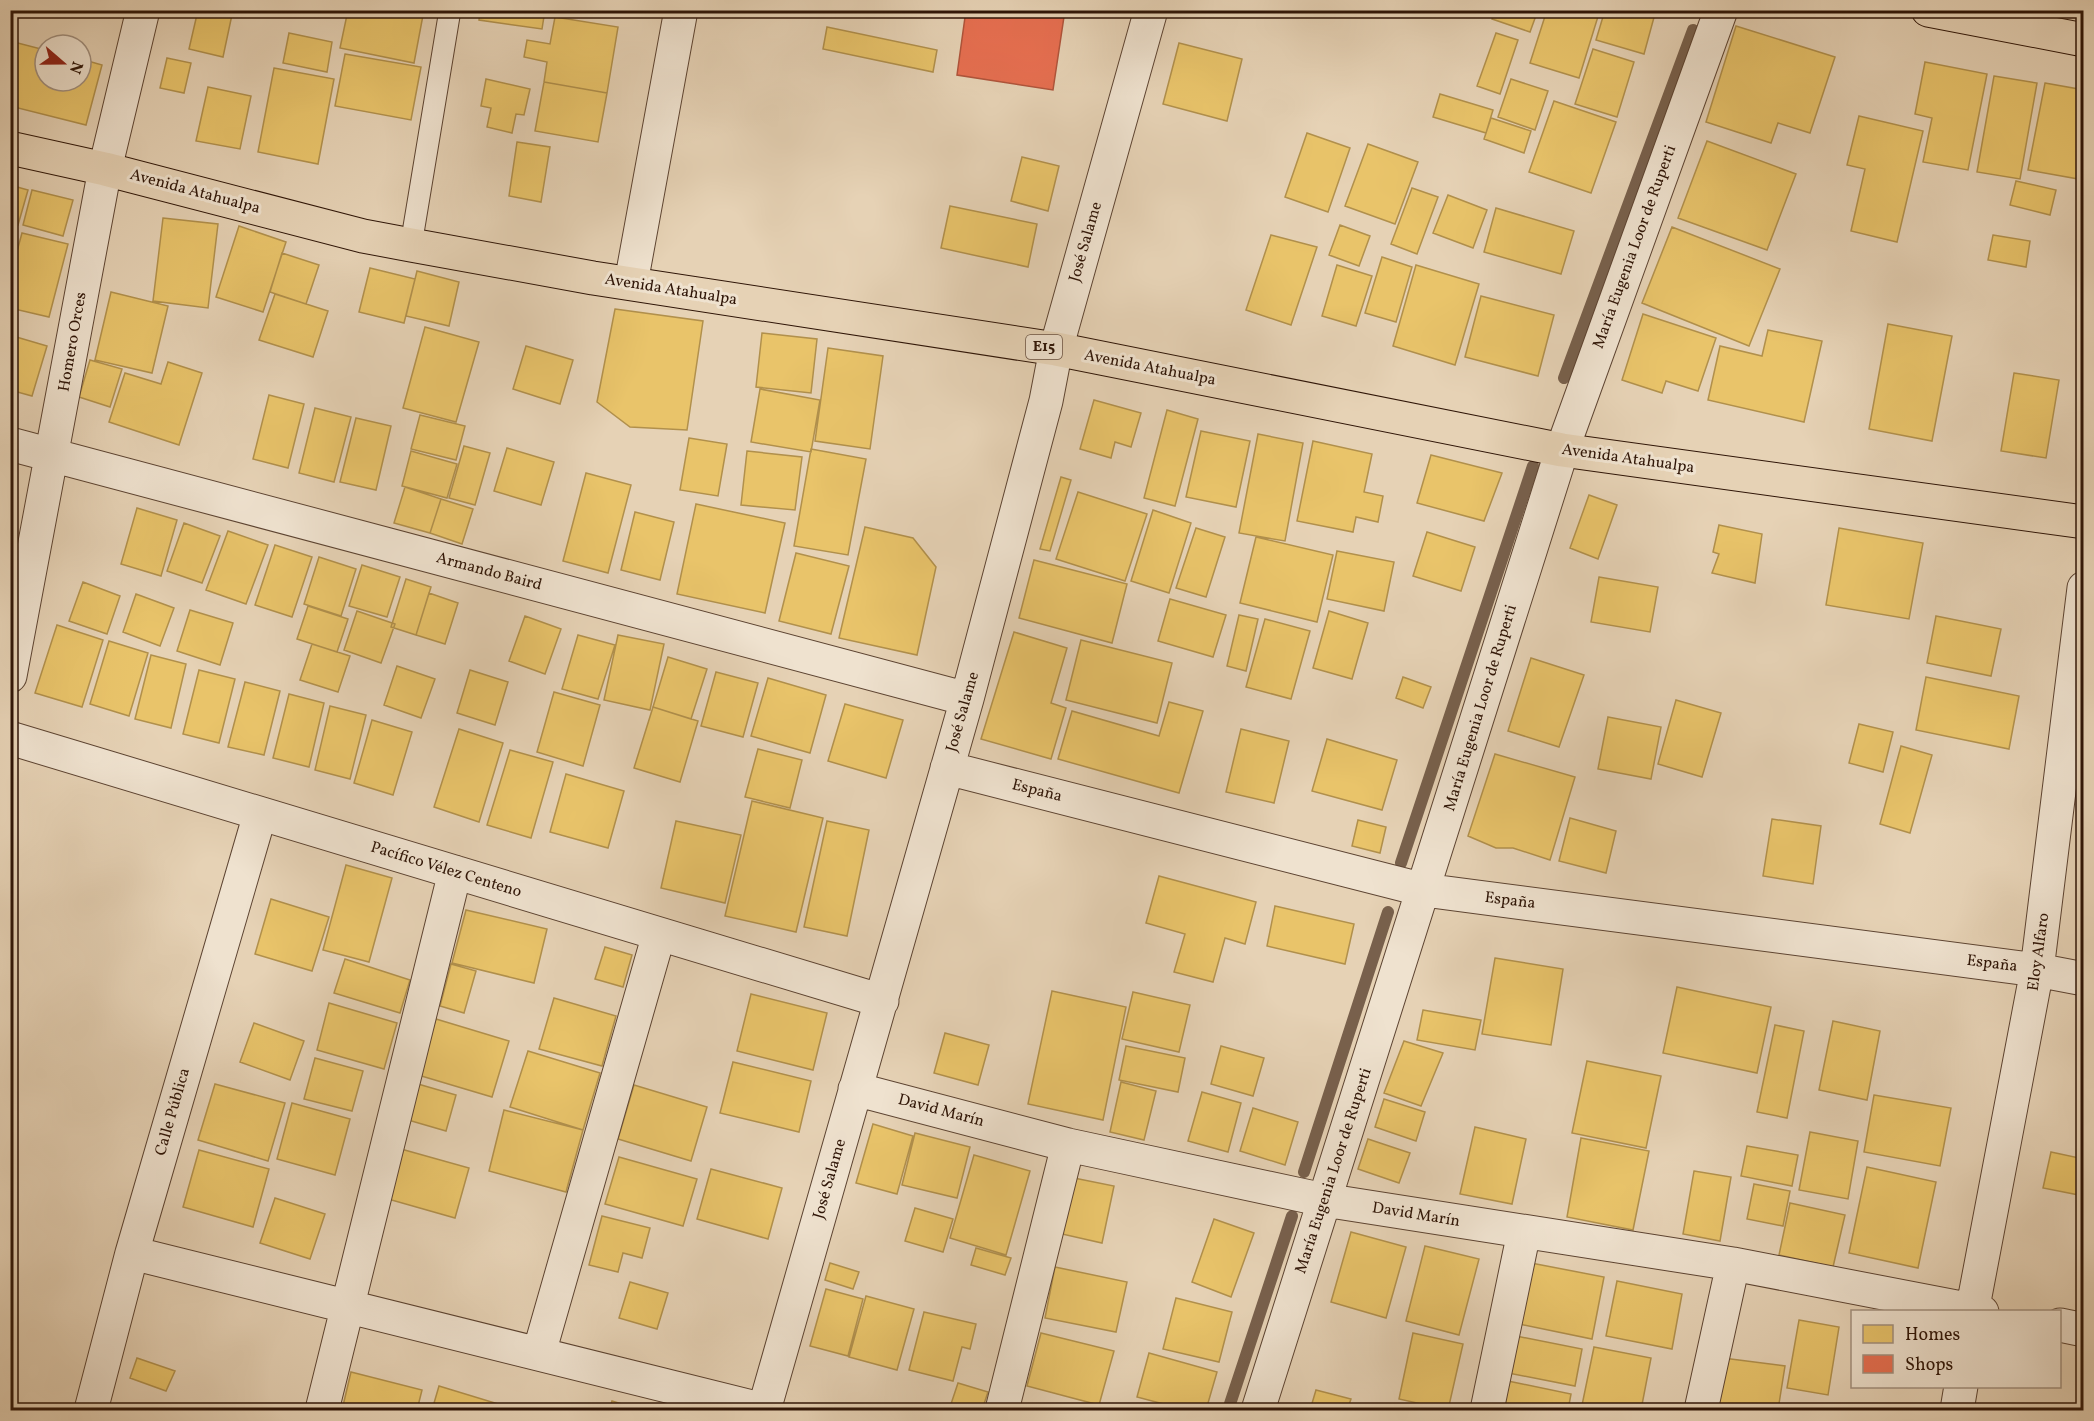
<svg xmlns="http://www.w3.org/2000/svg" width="2094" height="1421" viewBox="0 0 2094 1421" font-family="Vollkorn,serif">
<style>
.homes{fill:#e9c46a;stroke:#b1904c;stroke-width:1.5}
.shops{fill:#e76f51;stroke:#b0543b;stroke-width:1.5}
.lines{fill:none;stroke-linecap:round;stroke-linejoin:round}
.stream{stroke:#78604c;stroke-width:12}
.lane-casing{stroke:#5d4432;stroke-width:23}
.street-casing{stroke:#5d4432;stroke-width:35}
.highway-casing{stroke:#2f1507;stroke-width:35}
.lane{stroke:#efe2cf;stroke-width:21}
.street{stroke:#efe2cf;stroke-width:33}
.highway{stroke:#e6d2b5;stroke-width:33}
.labels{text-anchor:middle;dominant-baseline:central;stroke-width:6;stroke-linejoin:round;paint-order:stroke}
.shield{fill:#efe2cf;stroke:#695243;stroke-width:1.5}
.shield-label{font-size:15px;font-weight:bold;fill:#2f1507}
.street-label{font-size:16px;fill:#2f1507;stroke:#efe2cf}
</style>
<rect width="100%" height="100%" fill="#e6d2b5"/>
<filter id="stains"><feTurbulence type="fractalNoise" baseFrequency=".00333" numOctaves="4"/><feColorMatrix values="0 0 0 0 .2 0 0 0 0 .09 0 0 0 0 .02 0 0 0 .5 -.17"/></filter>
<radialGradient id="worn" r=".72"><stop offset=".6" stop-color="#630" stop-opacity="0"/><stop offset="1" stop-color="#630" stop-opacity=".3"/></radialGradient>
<path class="homes" d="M198 10H233L223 57 189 49Z
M348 10H424L414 63 340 48Z
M480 10H545L542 29 479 20Z
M1495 10H1538L1530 32 1492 19Z
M1547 10H1600L1579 78 1530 63Z
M1605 10H1656L1644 54 1596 40Z
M555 17 618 27 607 93 544 82 547 62 524 57 527 40 550 44Z
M1736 26 1835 57 1810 133 1778 123 1771 143 1706 122Z
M827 27 937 50 933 72 823 49Z
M289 33 332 42 327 72 283 63Z
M1496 33 1518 40 1500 94 1477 86Z
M10 41 45 50V81H81V59L102 65 86 125 10 106Z
M1179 43 1242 59 1227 121 1163 104Z
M1593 49 1634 62 1617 117 1575 104Z
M345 54 421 67 411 120 335 106Z
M167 58 191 63 184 93 160 88Z
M1925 62 1987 74 1968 170 1923 162 1932 118 1915 114Z
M274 68 334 79 318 164 258 152Z
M1994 76 2037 83 2020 179 1977 172Z
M486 79 530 89 524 115 516 114 512 133 487 127 491 108 481 106Z
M1511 79 1548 91 1535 130 1498 117Z
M544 82 607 93 598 142 535 131Z
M2045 83 2084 90V180L2028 170Z
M208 87 251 96 240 149 196 141Z
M1440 94 1493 110 1486 133 1433 117Z
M1554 101 1616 122 1591 193 1529 172Z
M1859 116 1923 131 1897 242 1851 231 1865 169 1847 165Z
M1491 118 1531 131 1524 153 1484 139Z
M1307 133 1350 148 1328 212 1285 197Z
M1707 141 1796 174 1767 250 1678 218Z
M517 142 550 147 541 202 509 196Z
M1368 144 1418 162 1395 224 1345 206Z
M1022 157 1059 166 1048 211 1011 201Z
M2016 181 2056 190 2050 215 2010 205Z
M10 185 28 190 18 225 10 223Z
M1412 188 1438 197 1417 254 1391 244Z
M32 190 73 200 63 236 23 225Z
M1448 195 1487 210 1473 248 1433 233Z
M950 206 1037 224 1028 267 941 248Z
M1496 208 1574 231 1561 274 1484 252Z
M163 218 218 224 208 308 153 301Z
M1340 225 1370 236 1359 266 1329 255Z
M239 226 286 242 263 312 216 297Z
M1672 227 1780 269 1749 346 1642 303Z
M10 228 16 230 10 250Z
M22 233 68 244 49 317 10 308V277Z
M1271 235 1317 247 1291 325 1246 310Z
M1993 235 2030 241 2026 267 1988 260Z
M282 253 319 265 306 304 270 292Z
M1382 257 1412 267 1396 322 1365 313Z
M1337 265 1372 276 1356 326 1322 316Z
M1416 265 1479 284 1455 365 1393 346Z
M370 268 415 279 404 323 359 312Z
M417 271 459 282 449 326 406 316Z
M111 292 168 306 152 373 95 360Z
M275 294 328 311 313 357 259 340Z
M1481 296 1554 315 1538 376 1465 357Z
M615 309 703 321 687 430 630 427 597 402Z
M1643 314 1716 338 1698 391 1666 381 1662 393 1622 380Z
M1888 324 1952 336 1932 441 1869 429Z
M425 327 479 342 456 422 403 408Z
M1768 330 1822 341 1804 422 1708 400 1720 346 1762 356Z
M762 333 817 339 811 393 756 387Z
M13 336 47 346 32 396 10 390V343Z
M526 346 573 360 560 404 513 389Z
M828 348 883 356 870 449 815 441Z
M90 360 122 369 110 407 79 397Z
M168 362 202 373 179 445 109 422 125 373 161 384Z
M2014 373 2059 380 2046 458 2001 451Z
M760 389 820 400 811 452 751 442Z
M269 395 304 404 288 468 253 459Z
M1094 400 1141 413 1131 447 1115 442 1111 458 1080 449Z
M315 408 351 417 334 482 299 473Z
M1167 410 1198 419 1175 506 1144 498Z
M420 415 465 426 456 460 411 449Z
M356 418 391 426 376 490 340 482Z
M1201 431 1250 441 1236 507 1186 497Z
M1258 434 1303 443 1285 541 1239 533Z
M689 438 727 444 718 496 680 490Z
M1313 441 1372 454 1364 492 1383 496 1378 522 1356 517 1353 532 1297 521Z
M464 446 490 453 475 505 449 498Z
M507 448 554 462 541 505 494 491Z
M811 449 866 459 848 555 794 546Z
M411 451 457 464 447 498 402 486Z
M747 451 802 457 795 510 741 505Z
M1431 455 1502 473 1484 521 1417 503Z
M586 473 631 485 608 573 563 561Z
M1061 477 1071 480 1050 551 1040 549Z
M405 487 441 499 430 533 394 523Z
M1078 492 1147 514 1125 581 1056 559Z
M1589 495 1617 505 1598 559 1570 548Z
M441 499 473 509 462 544 430 533Z
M696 504 785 523 765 613 677 594Z
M137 508 177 520 161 576 121 564Z
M1153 510 1191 523 1169 593 1131 581Z
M635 512 674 522 660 580 621 570Z
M184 523 220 536 202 583 167 571Z
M1719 525 1762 534 1755 583 1712 573 1719 554 1713 552Z
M865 527 913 538 936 567 917 655 839 638Z
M1196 528 1225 537 1206 597 1176 588Z
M1839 528 1923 543 1909 619 1826 605Z
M228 531 268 545 246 604 206 590Z
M1427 532 1475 547 1461 591 1413 576Z
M1256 537 1333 555 1317 622 1240 603Z
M275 545 312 557 292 617 255 605Z
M1337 551 1394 562 1384 611 1327 599Z
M796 553 849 566 831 634 779 621Z
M319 557 356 569 341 616 304 604Z
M1034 560 1127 584 1112 643 1019 618Z
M362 565 400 577 387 617 349 606Z
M1599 577 1658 587 1650 632 1591 622Z
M406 579 431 587 416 635 391 627Z
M83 582 120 596 107 634 69 621Z
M429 593 458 603 445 644 416 635Z
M136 594 174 608 160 646 123 632Z
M1170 599 1226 615 1213 657 1158 641Z
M308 606 348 619 337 652 297 639Z
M190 610 233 623 220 665 177 651Z
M357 611 395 624 381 663 344 650Z
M1329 611 1368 623 1352 679 1313 668Z
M1239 615 1258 619 1246 671 1227 666Z
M525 616 561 629 545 674 509 661Z
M1936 616 2001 629 1991 676 1927 663Z
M1265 619 1310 631 1291 699 1246 687Z
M57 625 103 640 82 707 35 693Z
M1014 632 1067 648 1051 703 1066 708 1051 759 981 739Z
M578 635 615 645 598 699 562 689Z
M618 635 664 644 650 710 604 700Z
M1081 640 1172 663 1157 723 1066 700Z
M109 641 148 653 129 716 90 704Z
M312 644 350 656 338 692 300 680Z
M151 655 186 664 171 728 135 719Z
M668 657 707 669 691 719 653 707Z
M1531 658 1584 675 1559 747 1508 731Z
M397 666 435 679 421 718 384 705Z
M199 670 235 679 219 743 183 734Z
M470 670 508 682 495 725 457 713Z
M716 672 758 683 743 737 701 726Z
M1403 677 1431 687 1423 708 1396 698Z
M1926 677 2019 696 2009 749 1916 730Z
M768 678 826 695 810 753 751 736Z
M245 682 280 691 264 755 228 747Z
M554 692 600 705 583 766 537 752Z
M289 694 324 703 309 767 273 758Z
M1676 700 1721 713 1702 777 1658 764Z
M1169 702 1203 711 1179 793 1058 759 1072 711 1159 736Z
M845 704 903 720 886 778 828 761Z
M330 706 366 715 350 779 315 770Z
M653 707 698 721 680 782 634 768Z
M1608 717 1661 727 1651 779 1598 769Z
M372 720 412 732 393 795 354 783Z
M1859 724 1893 732 1883 772 1849 763Z
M459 729 503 743 479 822 434 807Z
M1241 729 1289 741 1274 803 1226 792Z
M1327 739 1397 760 1382 810 1312 791Z
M1901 746 1932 755 1910 833 1880 824Z
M758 749 802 760 790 808 745 797Z
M510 750 553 762 531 838 487 825Z
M1495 754 1575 777 1550 860 1513 848H1496L1468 836Z
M566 774 624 791 608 848 550 832Z
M752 801 823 818 796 932 725 916Z
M1570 818 1616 831 1606 873 1559 861Z
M1772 819 1821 826 1813 884 1763 876Z
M1358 820 1386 827 1380 853 1352 846Z
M676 821 741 835 725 903 661 888Z
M827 821 869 830 847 936 804 927Z
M346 865 392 878 369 962 323 950Z
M1159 876 1256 902 1245 944 1225 938 1213 982 1174 972 1185 934 1146 923Z
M271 899 329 917 312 971 255 954Z
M1275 906 1354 924 1345 964 1267 946Z
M466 910 547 929 534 983 452 963Z
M605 947 632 955 623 987 595 979Z
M1495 958 1563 969 1551 1045 1482 1034Z
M345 959 410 980 400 1013 334 993Z
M451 964 476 971 464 1013 440 1006Z
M1677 987 1771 1007 1757 1073 1663 1053Z
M1052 991 1126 1007 1103 1120 1028 1104Z
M1133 992 1190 1005 1179 1052 1122 1039Z
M751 994 827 1013 813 1070 737 1051Z
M554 998 616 1016 602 1066 539 1049Z
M329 1003 397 1023 384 1069 317 1050Z
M1423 1010 1481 1020 1475 1050 1417 1040Z
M436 1019 509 1041 492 1097 418 1075Z
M1833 1021 1880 1031 1867 1100 1819 1090Z
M254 1023 304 1041 290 1080 240 1062Z
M1775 1025 1804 1031 1787 1118 1757 1112Z
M945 1033 989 1045 978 1085 934 1073Z
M1404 1041 1443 1053 1421 1106 1384 1093Z
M1126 1046 1185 1058 1178 1092 1119 1080Z
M1221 1046 1264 1058 1253 1096 1211 1084Z
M528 1051 600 1073 583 1130 510 1107Z
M315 1058 363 1071 352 1111 304 1099Z
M1587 1061 1661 1076 1646 1148 1572 1133Z
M733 1062 811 1081 799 1132 720 1113Z
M1121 1082 1156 1091 1144 1140 1110 1132Z
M215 1084 285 1103 268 1161 198 1140Z
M418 1084 456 1095 446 1131 408 1120Z
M634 1085 707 1107 691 1161 618 1139Z
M1202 1092 1241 1103 1228 1152 1188 1141Z
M1874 1095 1951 1108 1940 1166 1864 1152Z
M1384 1099 1425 1112 1416 1141 1375 1127Z
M292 1103 350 1119 335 1175 277 1159Z
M1253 1108 1298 1122 1285 1165 1240 1151Z
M504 1110 583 1130 566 1192 489 1171Z
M873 1124 913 1136 897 1194 856 1183Z
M1475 1127 1526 1139 1512 1204 1460 1194Z
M1810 1132 1858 1141 1848 1199 1799 1190Z
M915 1133 970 1147 957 1198 902 1185Z
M1581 1138 1649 1151 1633 1230 1567 1217Z
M1368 1139 1410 1153 1399 1183 1358 1169Z
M1747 1146 1798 1155 1792 1186 1741 1176Z
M401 1149 469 1168 455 1218 388 1199Z
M199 1150 269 1169 253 1227 183 1207Z
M2051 1152 2084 1159V1196L2043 1188Z
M974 1155 1030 1171 1006 1255 950 1238Z
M619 1157 697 1179 683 1226 605 1204Z
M1867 1167 1936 1182 1918 1268 1849 1253Z
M711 1169 782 1188 768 1239 697 1219Z
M1694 1171 1731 1177 1720 1241 1683 1234Z
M1074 1178 1114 1186 1102 1243 1062 1234Z
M1754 1184 1790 1191 1783 1226 1747 1219Z
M275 1198 325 1214 310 1259 260 1243Z
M1790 1203 1845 1215 1833 1267 1779 1255Z
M915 1208 953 1219 943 1252 905 1241Z
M602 1216 650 1228 642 1258 623 1253 618 1272 589 1265Z
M1214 1219 1254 1233 1231 1297 1192 1282Z
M1351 1232 1406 1247 1386 1318 1331 1302Z
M1425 1246 1479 1259 1459 1335 1406 1321Z
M976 1248 1011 1258 1005 1275 971 1265Z
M830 1263 859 1272 853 1289 825 1280Z
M1531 1263 1604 1277 1592 1339 1519 1324Z
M1055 1267 1127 1282 1116 1332 1045 1318Z
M1617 1281 1682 1294 1672 1349 1606 1336Z
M630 1282 668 1293 657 1329 619 1318Z
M826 1289 863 1299 848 1356 810 1346Z
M866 1296 914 1309 897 1370 849 1357Z
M1176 1298 1232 1312 1219 1362 1163 1349Z
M924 1312 976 1324 970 1349 962 1347 953 1381 909 1370Z
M1799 1320 1839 1327 1828 1395 1787 1388Z
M1041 1333 1114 1351 1099 1405 1027 1386Z
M1413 1333 1463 1344 1448 1410 1399 1399Z
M1516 1336 1582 1349 1575 1386 1508 1373Z
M1594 1347 1651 1358 1641 1410H1581Z
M1149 1353 1217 1372 1206 1410H1186L1137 1397Z
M137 1358 175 1371 166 1391 130 1378Z
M1723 1358 1785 1366 1778 1410H1715Z
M351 1372 422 1390 417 1410H342Z
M1508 1381 1571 1394 1568 1410H1502Z
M958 1383 988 1392 982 1410H949Z
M439 1386 508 1407 507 1410H432Z
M1316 1390 1351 1399 1347 1410H1310Z
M612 1401 641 1410H609Z
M2003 1406 2026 1410H2002Z"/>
<path class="shops" d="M966 10H1065L1053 90 957 75Z"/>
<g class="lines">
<path class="stream" d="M1564 378 1693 30
M1401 863 1533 466
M1304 1172 1388 912
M1228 1410 1292 1216"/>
<defs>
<path id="lane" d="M411 245 450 10"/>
<path id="street" d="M631 283 681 10
M10 444 967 699
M10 676 105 169 143 10
M10 738 882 1001
M947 768 1424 890 2037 970 2084 979
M855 1089 1068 1145 1324 1200 1733 1264 1982 1312
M132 1253 764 1410
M1972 1312 2037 970 2084 588
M2060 1325 2084 1330
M539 1353 659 934
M91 1410 132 1253 260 814
M322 1410 455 872
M764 1410 967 699 1046 401 1056 349 1151 10
M1002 1410 1068 1145
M1258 1410 1562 450 1721 10
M1487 1410 1524 1232
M1701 1410 1733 1264
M1957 1410 1961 1386"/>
<path id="highway" d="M1928 10 2084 40
M10 148 105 169 363 236 411 245 593 278 1056 349 1562 450 2084 522"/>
</defs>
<use href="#lane" class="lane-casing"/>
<use href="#street" class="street-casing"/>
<use href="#highway" class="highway-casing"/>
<use href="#lane" class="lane"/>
<use href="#street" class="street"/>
<use href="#highway" class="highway"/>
</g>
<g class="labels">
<rect class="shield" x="1026" y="335" width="36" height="24" rx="4.5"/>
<g class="shield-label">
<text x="1044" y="347">E15</text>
</g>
<g class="street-label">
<text transform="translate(195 192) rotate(15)">Avenida Atahualpa</text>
<text transform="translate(1086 242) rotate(-74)">José Salame</text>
<text transform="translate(1635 247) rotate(-70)">María Eugenia Loor de Ruperti</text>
<text transform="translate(671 290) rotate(9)">Avenida Atahualpa</text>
<text transform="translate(73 342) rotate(-80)">Homero Orces</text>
<text transform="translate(1150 368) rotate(11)">Avenida Atahualpa</text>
<text transform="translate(1628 459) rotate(8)">Avenida Atahualpa</text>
<text transform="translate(489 572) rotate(15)">Armando Baird</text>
<text transform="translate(1481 708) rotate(-73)">María Eugenia Loor de Ruperti</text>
<text transform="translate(963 712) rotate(-74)">José Salame</text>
<text transform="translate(1037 791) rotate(14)">España</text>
<text transform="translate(446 870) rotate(17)">Pacífico Vélez Centeno</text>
<text transform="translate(1510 901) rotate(7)">España</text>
<text transform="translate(2039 952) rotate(-82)">Eloy Alfaro</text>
<text transform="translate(1992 964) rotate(7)">España</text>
<text transform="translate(941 1111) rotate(15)">David Marín</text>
<text transform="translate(173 1112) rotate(-74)">Calle Pública</text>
<text transform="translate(1334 1171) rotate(-72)">María Eugenia Loor de Ruperti</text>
<text transform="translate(830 1179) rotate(-74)">José Salame</text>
<text transform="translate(1416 1215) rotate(9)">David Marín</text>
</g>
</g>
<rect width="2094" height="1421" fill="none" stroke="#e6d2b5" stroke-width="36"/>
<rect x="12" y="12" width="2070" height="1397" fill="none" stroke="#2f1507" stroke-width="3"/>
<rect x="18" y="18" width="2058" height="1385" fill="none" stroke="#2f1507" stroke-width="1.5"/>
<rect x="1851" y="1310" width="210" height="78" fill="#efe2cf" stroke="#a2907f" stroke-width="1.5"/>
<rect x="1863" y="1325" width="30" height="18" fill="#e9c46a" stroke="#a2907f" stroke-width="1.5"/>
<text x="1905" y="1340" font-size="18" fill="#2f1507">Homes</text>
<rect x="1863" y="1355" width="30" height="18" fill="#e76f51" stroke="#a2907f" stroke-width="1.5"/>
<text x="1905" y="1370" font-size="18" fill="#2f1507">Shops</text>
<g transform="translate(63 63) rotate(110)"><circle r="28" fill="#efe2cf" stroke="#a2907f" stroke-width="1.5"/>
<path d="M0-4.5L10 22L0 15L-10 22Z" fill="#8f2418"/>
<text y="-9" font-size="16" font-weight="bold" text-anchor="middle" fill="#2f1507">N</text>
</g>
<rect width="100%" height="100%" filter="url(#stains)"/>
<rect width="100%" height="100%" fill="url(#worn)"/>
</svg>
